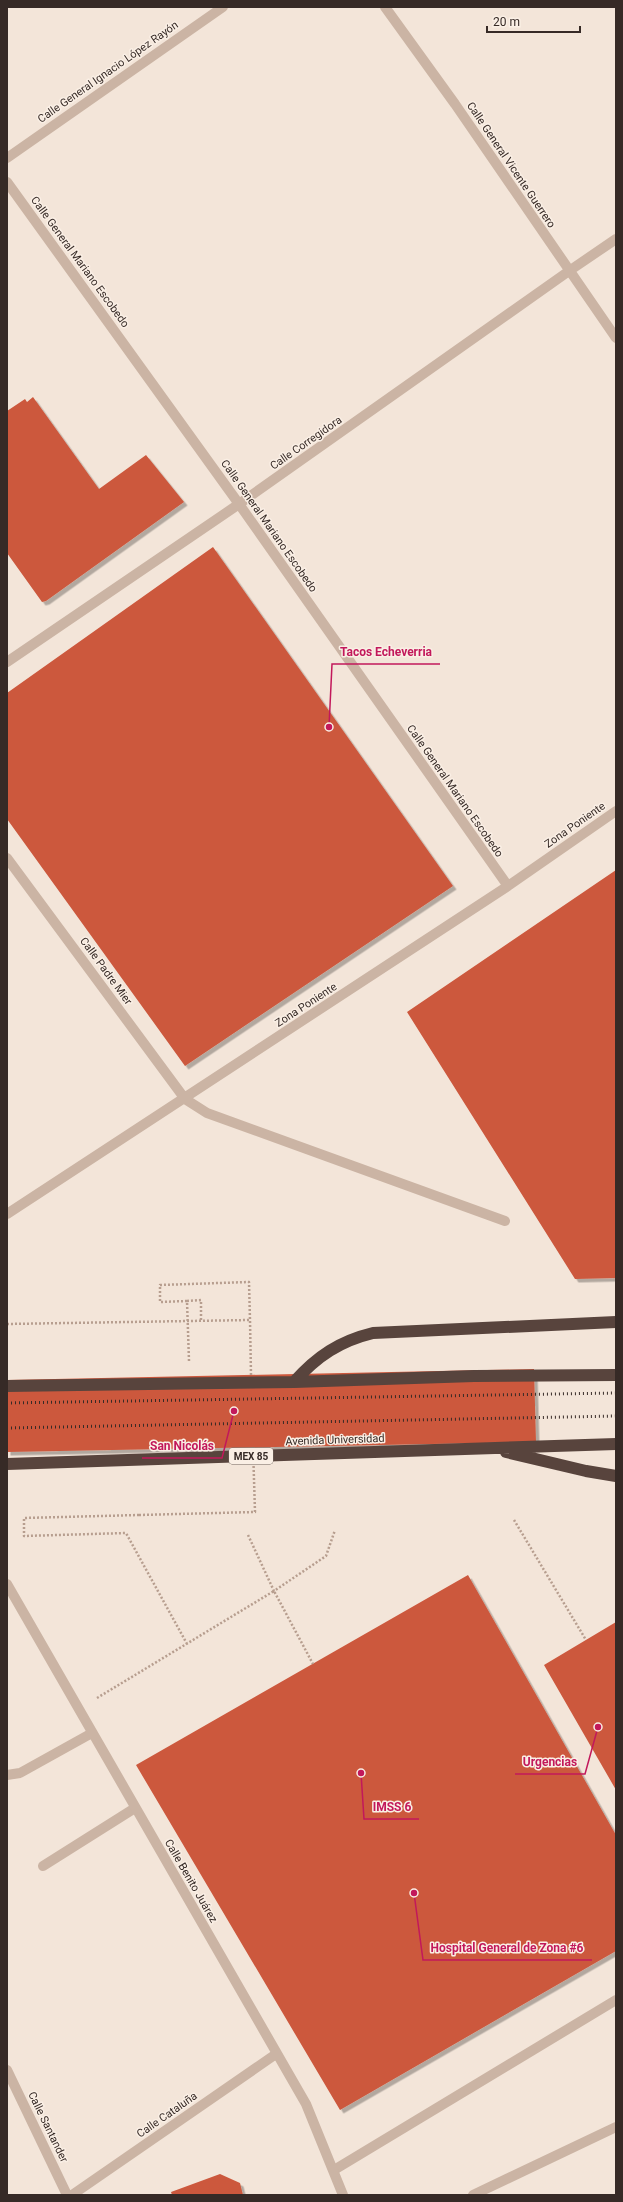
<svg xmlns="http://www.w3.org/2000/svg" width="623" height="2202" viewBox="0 0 623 2202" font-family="Roboto,sans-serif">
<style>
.building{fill:#cc583d;filter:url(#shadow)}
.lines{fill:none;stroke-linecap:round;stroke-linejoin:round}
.path{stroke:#b79e8f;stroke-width:2.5;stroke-dasharray:2 2;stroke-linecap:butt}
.lane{stroke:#cbb4a4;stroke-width:10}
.street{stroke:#cbb4a4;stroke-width:10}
.highway{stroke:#58443d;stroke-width:12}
.rail{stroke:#362a26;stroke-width:3;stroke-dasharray:1 3;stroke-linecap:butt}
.path-bridge{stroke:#b79e8f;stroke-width:2.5;stroke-dasharray:2 2;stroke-linecap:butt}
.labels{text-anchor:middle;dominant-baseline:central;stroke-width:3;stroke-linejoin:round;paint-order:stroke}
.shield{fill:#faefe5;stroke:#71655f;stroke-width:1}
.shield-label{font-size:10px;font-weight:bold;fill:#362a26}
.street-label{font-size:11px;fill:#362a26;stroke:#faefe5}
.leader{fill:none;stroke:#c2185b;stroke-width:1.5}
.callout-dot{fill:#c2185b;stroke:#faefe5;stroke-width:1.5}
.callout-label{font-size:12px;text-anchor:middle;font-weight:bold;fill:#c2185b;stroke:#faefe5;stroke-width:3;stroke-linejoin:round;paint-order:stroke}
</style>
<defs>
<filter id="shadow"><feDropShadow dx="3.5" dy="3.5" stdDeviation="0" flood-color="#0004"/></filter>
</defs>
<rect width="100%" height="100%" fill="#f3e5d9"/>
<path class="building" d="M33 397 99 489 146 455 184 502 46 601 42 602 7 553V411L25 399 27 402Z
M213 547 453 886 185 1066 7 819V693Z
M616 870V1278L575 1279 407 1012Z
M534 1369 536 1442 7 1452V1380Z
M468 1575 616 1835V1951L340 2110 136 1765Z
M616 1622V1790L544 1665Z
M220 2174 240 2183 243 2195H172L171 2192Z"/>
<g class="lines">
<path class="path" d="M187 1301 160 1302V1285L249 1282 250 1320
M189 1361 187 1301 201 1300V1321
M139 1515 24 1518V1536L126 1533 187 1644
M514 1520 586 1640
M248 1535 274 1591 326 1556 335 1530
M97 1698 274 1591 313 1664"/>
<path class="lane" d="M185 1099 207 1113 505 1221
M7 1775 20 1773 92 1733
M43 1866 135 1808
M334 2170 616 2000
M473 2195 616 2127"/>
<path class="street" d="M385 7 455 104 616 338
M7 158 223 7
M7 182 239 504 508 886
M7 662 239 504 569 271 616 239
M7 858 185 1099
M7 1214 508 886 616 811
M7 1584 306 2104 343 2195
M7 2070 67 2195
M72 2195 276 2054"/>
<path class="highway" d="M294 1382C317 1356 340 1341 373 1333L616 1322
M7 1386 294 1382 474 1376 616 1375
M506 1452 586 1471 616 1476
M7 1464 616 1444"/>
<path class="rail" d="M7 1403 616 1393
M7 1428 616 1416"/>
<path class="path-bridge" d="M7 1324 250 1320 251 1375
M139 1515 255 1512 253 1447"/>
</g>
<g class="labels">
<rect class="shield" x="229" y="1448" width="44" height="16" rx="3"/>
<g class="shield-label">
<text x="251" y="1456">MEX 85</text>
</g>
<g class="street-label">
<text transform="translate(108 72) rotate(-35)">Calle General Ignacio López Rayón</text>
<text transform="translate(511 165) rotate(56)">Calle General Vicente Guerrero</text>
<text transform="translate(80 262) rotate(54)">Calle General Mariano Escobedo</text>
<text transform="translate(306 443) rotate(-35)">Calle Corregidora</text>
<text transform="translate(269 526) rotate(55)">Calle General Mariano Escobedo</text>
<text transform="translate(455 791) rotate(55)">Calle General Mariano Escobedo</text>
<text transform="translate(575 825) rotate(-35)">Zona Poniente</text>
<text transform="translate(106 971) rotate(54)">Calle Padre Mier</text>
<text transform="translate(306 1005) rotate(-33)">Zona Poniente</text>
<text transform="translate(335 1440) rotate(-2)">Avenida Universidad</text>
<text transform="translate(191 1881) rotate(60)">Calle Benito Juárez</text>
<text transform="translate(167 2115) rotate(-35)">Calle Cataluña</text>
<text transform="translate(48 2127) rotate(64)">Calle Santander</text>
</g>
</g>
<path class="leader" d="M329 727L332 664H440M234 1411L222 1458H142M598 1727L585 1774H515M361 1773L364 1819H419M414 1893L423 1960H592"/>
<g class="callout-dot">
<circle cx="329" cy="727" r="4"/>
<circle cx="234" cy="1411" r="4"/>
<circle cx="598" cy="1727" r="4"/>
<circle cx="361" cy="1773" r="4"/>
<circle cx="414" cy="1893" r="4"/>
</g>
<g class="callout-label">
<text x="386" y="656">Tacos Echeverria</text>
<text x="182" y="1450">San Nicolás</text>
<text x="550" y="1766">Urgencias</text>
<text x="392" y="1811">IMSS 6</text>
<text x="507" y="1952">Hospital General de Zona #6</text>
</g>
<rect width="623" height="2202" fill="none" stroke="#362a26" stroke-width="16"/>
<path d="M487 26v6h93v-6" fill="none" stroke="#362a26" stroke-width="2"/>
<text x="493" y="26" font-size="12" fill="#362a26" stroke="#faefe5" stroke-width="3" paint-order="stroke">20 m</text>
</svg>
